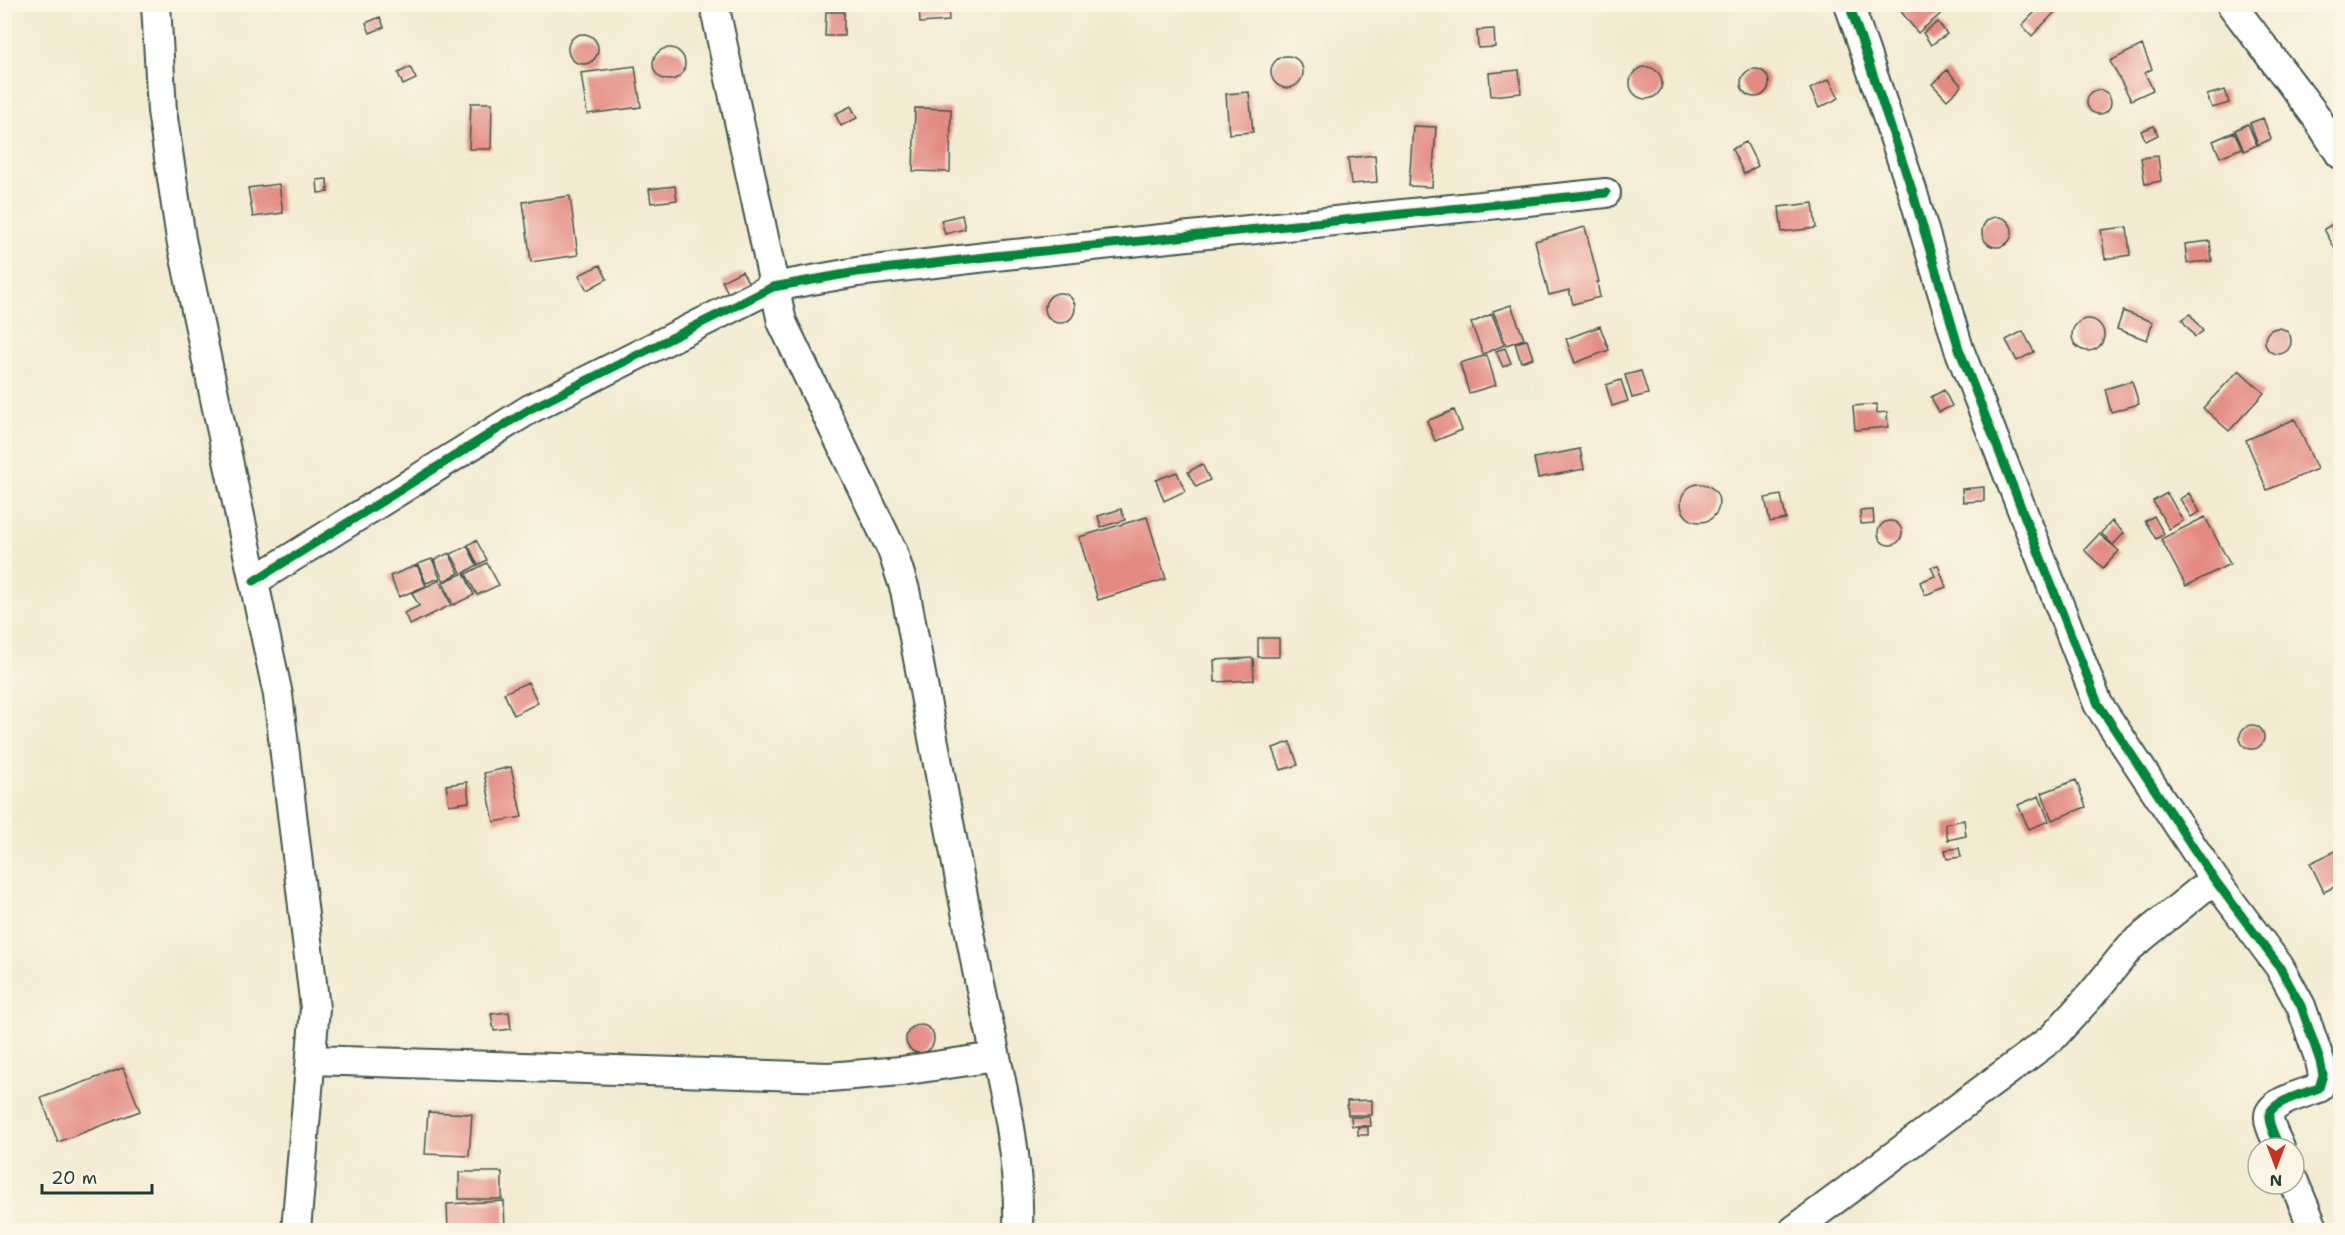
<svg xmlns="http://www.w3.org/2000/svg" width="2345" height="1235" viewBox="0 0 2345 1235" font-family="'Shantell Sans',sans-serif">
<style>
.building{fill:#e38b83}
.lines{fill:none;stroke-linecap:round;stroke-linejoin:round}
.street-casing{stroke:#3f574c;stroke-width:32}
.street{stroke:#fff;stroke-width:28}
.cycleway-casing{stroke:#fcf5e5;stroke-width:13}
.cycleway{stroke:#00873e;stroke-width:9}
</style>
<rect width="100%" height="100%" fill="#fcf5e5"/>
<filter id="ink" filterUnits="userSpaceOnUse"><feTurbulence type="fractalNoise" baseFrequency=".0167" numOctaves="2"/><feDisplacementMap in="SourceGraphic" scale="12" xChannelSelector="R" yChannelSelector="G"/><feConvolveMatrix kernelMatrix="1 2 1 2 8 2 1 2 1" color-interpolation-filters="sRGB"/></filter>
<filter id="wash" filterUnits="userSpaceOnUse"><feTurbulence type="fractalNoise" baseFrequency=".008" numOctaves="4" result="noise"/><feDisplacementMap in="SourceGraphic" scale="24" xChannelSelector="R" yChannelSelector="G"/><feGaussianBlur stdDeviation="1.35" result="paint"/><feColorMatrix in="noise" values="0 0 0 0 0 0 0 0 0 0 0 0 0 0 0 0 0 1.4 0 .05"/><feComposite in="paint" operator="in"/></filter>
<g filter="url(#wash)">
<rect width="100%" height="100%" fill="#f3ebd1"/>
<g id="blocks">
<path class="building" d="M948 4 949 21 920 23 919 5Z
M1905 4H1937L1943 12 1918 33 1899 9Z
M2043 4H2049L2056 11 2032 36 2022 25Z
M826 12H844V36H825Z
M380 17 384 27 370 33 366 23Z
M1938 22 1947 34 1931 45 1923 33Z
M1494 29 1495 47 1478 48 1477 30Z
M568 49a15 15 0 1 1 30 0a15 15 0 1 1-30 0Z
M2142 45 2152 69 2145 73 2153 90 2131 100 2110 61Z
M653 64a16 16 0 1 1 32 0a16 16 0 1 1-32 0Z
M1271 72a16 16 0 1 1 32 0a16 16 0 1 1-32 0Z
M635 66 641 107 587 114 581 73Z
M1630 83a16 16 0 1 1 32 0a16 16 0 1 1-32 0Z
M410 67 416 79 403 85 398 73Z
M1741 83a14 14 0 1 1 28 0a14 14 0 1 1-28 0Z
M1519 70 1521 93 1491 96 1489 73Z
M1947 70 1962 86 1947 100 1932 84Z
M1829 79 1839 98 1819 108 1810 89Z
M2225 90 2229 103 2212 108 2207 95Z
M2087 102a12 12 0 1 1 24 0a12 12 0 1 1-24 0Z
M1249 92 1253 132 1229 134 1226 94Z
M471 103H492L491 149H469Z
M851 106 857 118 841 126 835 114Z
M915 108 951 109 950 172 913 171Z
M2263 118 2271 139 2258 145 2250 123Z
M2248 124 2257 145 2244 151 2235 130Z
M1413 126 1436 127 1432 187 1409 186Z
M2154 126 2158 135 2146 141 2141 131Z
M2234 132 2242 148 2220 157 2213 141Z
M1746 142 1758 166 1744 174 1732 149Z
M1375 155 1377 182 1351 184 1348 158Z
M2158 156 2161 181 2145 184 2141 158Z
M327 179 328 192 318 193 317 180Z
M279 184 283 213 253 217 248 188Z
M675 186 677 200 651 203 649 189Z
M570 196 578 255 531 262 523 202Z
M1813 203 1816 228 1782 232 1779 207Z
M962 215 965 229 945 234 941 220Z
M1982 232a15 15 0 1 1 30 0a15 15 0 1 1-30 0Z
M2340 220V255L2339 256 2324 229Z
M1585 227 1599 282H1597L1600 297 1573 304 1569 290 1549 295 1535 241Z
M2127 227 2130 255 2105 259 2101 230Z
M2210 241 2212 261 2187 263 2185 244Z
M600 265 607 279 587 290 579 275Z
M742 271 749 284 728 293 722 281Z
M1045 308a15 15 0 1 1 30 0a15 15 0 1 1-30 0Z
M1511 305 1524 339 1506 345 1493 311Z
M2123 311 2153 322 2147 340 2117 329Z
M1492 314 1504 345 1483 354 1471 323Z
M2190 314 2203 331 2195 337 2182 320Z
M2072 335a16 16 0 1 1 32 0a16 16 0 1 1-32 0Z
M1600 326 1609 350 1575 363 1566 339Z
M2265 341a13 13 0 1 1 26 0a13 13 0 1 1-26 0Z
M2023 331 2034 352 2017 361 2006 340Z
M1527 340 1533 358 1521 362 1515 343Z
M1505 348 1511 363 1503 367 1496 351Z
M1487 355 1496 385 1469 393 1460 363Z
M2239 370 2264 393 2229 431 2203 408Z
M1641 371 1648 394 1632 398 1625 375Z
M1621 380 1628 401 1612 406 1606 385Z
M2132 381 2139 404 2111 412 2105 389Z
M1944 390 1952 406 1939 412 1931 397Z
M1877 404V413L1887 412 1888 427 1855 430 1853 406Z
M1454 410 1462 430 1435 441 1427 421Z
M2295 419 2317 469 2267 490 2246 440Z
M1580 449 1584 469 1538 478 1534 458Z
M1202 464 1210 480 1196 487 1188 472Z
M1177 472 1185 491 1164 501 1156 480Z
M1681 503a19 19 0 1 1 38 0a19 19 0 1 1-38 0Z
M1984 487V501L1963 502 1962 489Z
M2167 493 2183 521 2169 529 2153 501Z
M2189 493 2200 512 2191 517 2180 499Z
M1781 495 1786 519 1770 522 1765 498Z
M1121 509 1125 520 1101 527 1098 516Z
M1873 510 1874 523 1861 524 1860 511Z
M2154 516 2164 534 2156 539 2145 521Z
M1147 517 1166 579 1098 600 1079 537Z
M2205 517 2230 564 2186 586 2161 539Z
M2112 521 2124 533 2113 545 2101 533Z
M1878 533a12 12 0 1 1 24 0a12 12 0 1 1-24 0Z
M2099 534 2119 551 2103 568 2084 550Z
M476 540 487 560 478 565 468 545Z
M467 546 477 565 464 573 474 595 453 605 443 582 462 574 451 554Z
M449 553 459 573 444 581 434 560Z
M432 559 440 578 426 583 418 564Z
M487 563 499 585 477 595 466 574Z
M417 565 426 586 399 597 390 576Z
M1938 565 1946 587 1925 595 1920 582 1935 576 1931 567Z
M440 580 451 605 410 625 404 613 419 606 412 593Z
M1258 638H1279V657H1258Z
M1253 658 1254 680 1215 682 1214 660Z
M528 682 538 703 514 715 504 693Z
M2240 737a12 12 0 1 1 24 0a12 12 0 1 1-24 0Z
M1290 742 1298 765 1281 770 1273 748Z
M511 767 522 817 494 822 484 773Z
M2076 780 2086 807 2052 820 2042 793Z
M467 782 469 802 449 805 446 785Z
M2039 796 2049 821 2029 829 2018 805Z
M1964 820 1966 836 1948 840 1945 824Z
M1959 848 1961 857 1947 859 1945 850Z
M2340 849V884L2324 892 2310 863Z
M509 1012 511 1029 494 1031 491 1014Z
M906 1039a14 14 0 1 1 28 0a14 14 0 1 1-28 0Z
M123 1068 140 1111 58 1142 41 1098Z
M1372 1100V1115H1348L1347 1101Z
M428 1112 472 1114 469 1156 425 1154Z
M1351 1117H1370L1371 1126H1352Z
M1358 1127H1368V1135H1358Z
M459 1172H502V1199H459Z
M504 1201 505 1230H448L447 1204Z"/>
</g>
</g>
<g filter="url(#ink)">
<use href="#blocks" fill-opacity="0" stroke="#3f574c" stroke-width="1.5"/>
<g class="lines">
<defs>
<path id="street" d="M156 4 162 111 181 239 278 695 315 1008 296 1230
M714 4 782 322 892 550 905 590C929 717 952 844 977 970 994 1055 1021 1144 1018 1230
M1849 4 1912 190 1959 349 2098 704 2214 879 2279 966 2301 1006 2320 1061 2323 1075 2319 1088C2306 1093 2268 1102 2269 1117 2269 1127 2276 1138 2280 1148
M2231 4 2315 115 2340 154
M254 581 530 409 773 287 857 272 995 256 1606 193
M312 1060 829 1077 901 1071 995 1057
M2294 1182 2314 1230
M1794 1230 2052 1038 2092 994 2130 947 2214 879"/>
</defs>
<use href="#street" class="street-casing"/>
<use href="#street" class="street"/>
<defs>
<path id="cycleway" d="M1849 4 1912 190 1959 349 2098 704 2214 879 2279 966 2301 1006 2320 1061 2323 1075 2319 1088C2306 1093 2268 1102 2269 1117 2269 1127 2276 1138 2280 1148
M254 581 530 409 773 287 857 272 995 256 1606 193"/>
</defs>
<use href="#cycleway" class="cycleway-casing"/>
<use href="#cycleway" class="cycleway"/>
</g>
</g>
<rect width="2345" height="1235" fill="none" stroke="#fcf5e5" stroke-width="24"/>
<g transform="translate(2276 1166) rotate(180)"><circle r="28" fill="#fcf5e5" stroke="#a4ab9e" stroke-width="1.5"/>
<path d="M0-4.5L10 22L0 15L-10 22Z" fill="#c8321e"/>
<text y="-9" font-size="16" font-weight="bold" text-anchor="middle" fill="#1f3d34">N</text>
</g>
<path d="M42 1184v9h110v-9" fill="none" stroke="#1f3d34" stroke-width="3"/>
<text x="51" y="1184" font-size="18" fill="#1f3d34" stroke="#fcf5e5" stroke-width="4.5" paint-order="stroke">20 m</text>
</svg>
